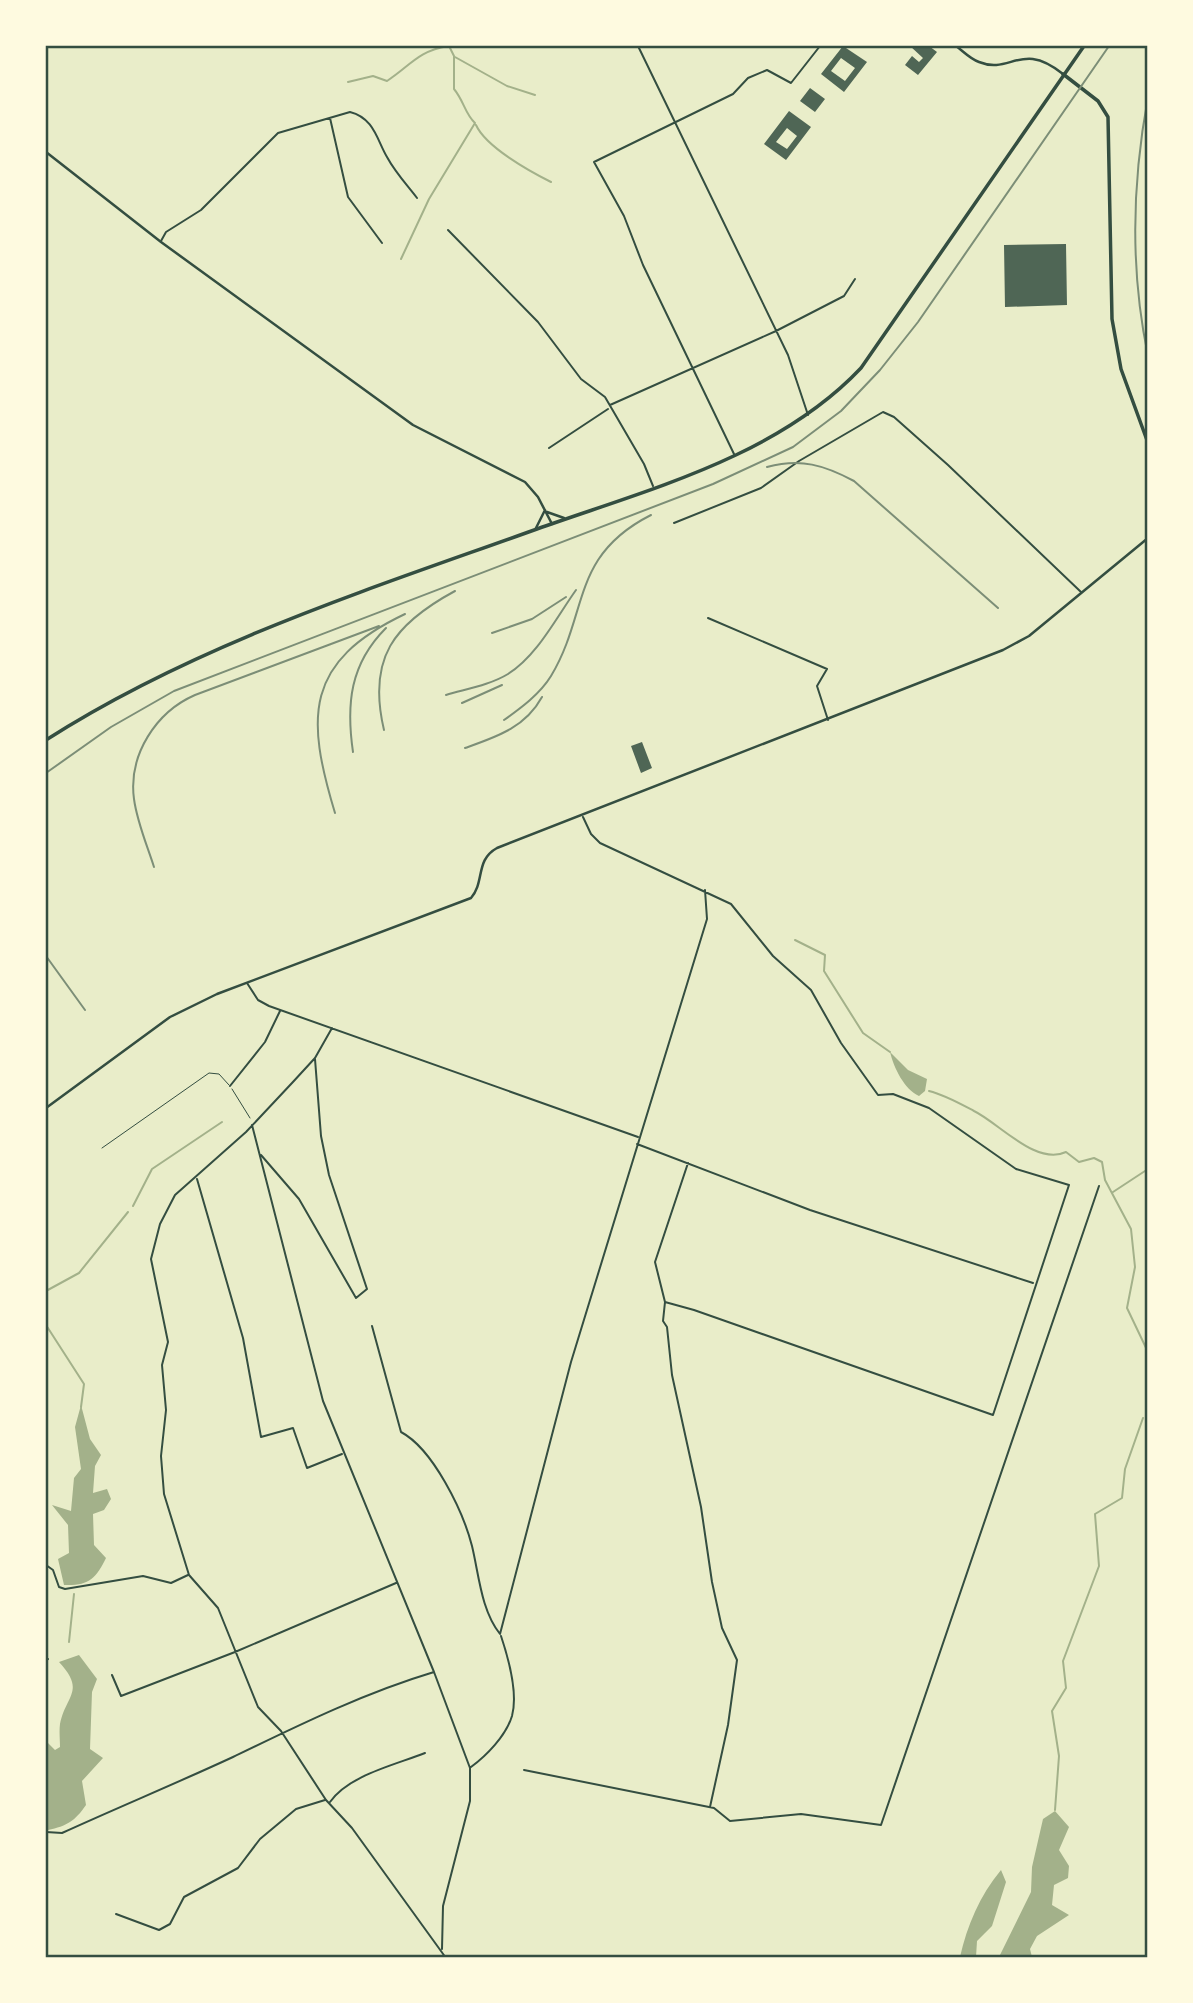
<svg xmlns="http://www.w3.org/2000/svg" width="1193" height="2003" viewBox="0 0 1193 2003" font-family="'Alegreya Sans',sans-serif">
<style>
.water{fill:#a3b18a}
.lines{fill:none;stroke-linecap:round;stroke-linejoin:round}
.stream{stroke:#a3b18a;stroke-width:2}
.building{fill:#4f6655;fill-rule:evenodd}
.path{stroke:#344e41;stroke-width:1}
.service{stroke:#344e41;stroke-width:1}
.minor{stroke:#344e41;stroke-width:2}
.tertiary{stroke:#344e41;stroke-width:2.5}
.primary{stroke:#344e41;stroke-width:3.5}
.trunk{stroke:#344e41;stroke-width:3.5}
.rail{stroke:#7c8e77;stroke-width:2}
.neatline{fill:none;stroke:#344e41;stroke-width:2.5}
</style>
<rect width="100%" height="100%" fill="#e9edc9"/>
<path class="water" d="M890 1052 908 1070 927 1079 925 1091 919 1096C904 1089 894 1068 890 1052Z
M81 1405 90 1439 101 1455 95 1466 93 1493 107 1489 111 1499 104 1510 93 1514 94 1545 106 1558C96 1579 88 1586 64 1585L58 1559 69 1553 68 1525 52 1505 71 1511 74 1478 81 1469 75 1427Z
M79 1655 97 1679 92 1692 90 1749 103 1758 82 1781 86 1805C75 1821 67 1826 48 1830L46 1829V1741L55 1750 60 1747C60 1740 59 1731 60 1724 66 1695 86 1691 59 1662Z
M1055 1811 1069 1827 1059 1850 1069 1866 1068 1878 1054 1885 1052 1905 1069 1915 1037 1936 1030 1949 1032 1957H999L1031 1892 1032 1867 1043 1819Z
M1001 1870 1006 1882 992 1926 977 1941 976 1957H960C967 1926 980 1895 1001 1870Z"/>
<g class="lines">
<path class="stream" d="M455 57 507 86 535 95
M348 82 373 76 387 81C410 66 418 51 448 46
M476 125C486 147 529 171 551 182
M401 259 429 199 475 123C465 114 464 101 454 89V56L449 46
M795 940 825 955 824 971 863 1033 890 1052
M929 1091C945 1095 959 1103 974 1111 999 1123 1036 1166 1066 1152L1079 1162 1094 1158 1102 1162 1105 1180 1131 1229 1135 1267 1127 1308 1148 1352
M1113 1192 1148 1169
M133 1206 152 1169 222 1122
M46 1291 79 1273 128 1212
M46 1325 84 1384 81 1407
M69 1642 74 1594
M1055 1810 1059 1756 1052 1711 1066 1688 1063 1661 1099 1566 1095 1514 1122 1498 1125 1469 1143 1418"/>
</g>
<path class="building" d="M843 46 867 62 844 92 821 74ZM841 58 855 68 845 81 831 71Z
M910 46H929L937 52 918 75 905 65 912 56 919 62 923 58Z
M810 88 825 99 815 112 800 101Z
M789 111 811 127 786 160 764 144ZM787 128 797 136 787 149 776 142Z
M1066 244 1067 305 1005 307 1004 245Z
M642 742 652 768 641 773 631 746Z"/>
<g class="lines">
<path class="path" d="M232 1089 250 1118"/>
<path class="service" d="M102 1148 209 1073 219 1074 229 1085"/>
<path class="minor" d="M638 46 788 355 808 415
M330 118 348 197 382 243
M448 230 538 322 581 379 605 397 644 464 653 486
M161 241 166 232 201 210 278 133 350 112C374 118 377 140 387 157 395 172 407 185 417 198
M610 405 776 331 844 296 855 279
M549 448 608 409
M734 454 643 265 624 216 594 162 733 94 748 78 767 70 791 83 820 46
M674 523 761 488 799 461 883 412 894 417 948 465 1081 592
M708 618 827 669 817 686 828 720
M583 817 591 834 600 843 731 904 773 956 811 990 841 1043 878 1095 893 1094 929 1108 1016 1169 1069 1185 993 1415 694 1310 665 1302
M247 983 258 1000 269 1006 638 1137
M332 1028 315 1058 292 1083 246 1132 175 1195 160 1224 151 1259 168 1342 162 1365 166 1410 161 1456 164 1494 189 1575 218 1608 258 1707 281 1731 326 1800 352 1828 446 1958
M230 1086 265 1042 280 1011
M252 1125 323 1401 434 1672 470 1768V1801L443 1906 442 1949
M637 1144 810 1210 1033 1283
M261 1155 299 1199 356 1298 367 1289 329 1175 321 1136 315 1059
M688 1163 655 1262 665 1302 663 1321 667 1327 672 1375 701 1507 712 1582 722 1628 737 1660 728 1725 710 1807
M197 1179 243 1338 261 1437 293 1428 307 1468 342 1454
M372 1326 401 1432C433 1449 463 1511 472 1546 479 1575 481 1610 500 1634L571 1362 707 919 705 890
M46 1565 53 1570 59 1587 65 1589 143 1576 171 1583 188 1575
M46 1660 48 1659
M112 1675 121 1696 235 1652 396 1583
M471 1767C486 1756 506 1736 512 1716 518 1694 508 1657 501 1636
M524 1770 714 1808 730 1821 801 1814 881 1825 1099 1186
M330 1802C349 1775 395 1765 425 1753
M46 1832 62 1833C119 1807 177 1783 233 1757 299 1725 364 1693 434 1672
M116 1914 159 1930 170 1924 184 1897 238 1868 260 1839 296 1809 325 1800"/>
<path class="tertiary" d="M956 46C963 51 970 59 979 62 1011 75 1021 40 1063 74
M46 152 161 242 413 425 525 482 538 497 552 524
M547 512 564 518
M536 528 545 510
M46 1108 170 1017 217 994 471 898C485 882 475 860 497 848L1003 650 1029 636 1148 538"/>
<path class="primary" d="M1063 74 1098 101 1108 117 1112 319 1121 369 1148 443"/>
<path class="trunk" d="M46 740C196 644 370 589 537 529 649 489 777 457 861 368L1084 46"/>
<path class="rail" d="M1148 97C1132 183 1130 270 1148 356
M767 467C801 458 824 465 854 481L998 608
M492 633 532 619 566 597
M446 695C466 689 490 685 508 674 537 656 556 618 576 590
M462 703 502 685
M504 720C521 708 540 694 551 676 589 613 570 556 651 515
M384 730C367 658 394 624 455 591
M465 748C496 737 525 728 542 697
M353 752C346 704 350 664 386 628
M46 773 111 727 174 691 713 484 793 447 841 411 880 370 918 322 1109 46
M335 813C306 717 304 662 405 614
M154 867C147 845 137 822 134 799 128 755 156 712 195 695L379 626
M46 956 85 1010"/>
</g>
<rect width="1193" height="2003" fill="none" stroke="#fefae0" stroke-width="94"/>
<rect x="47" y="47" width="1099" height="1909" class="neatline"/>
</svg>
